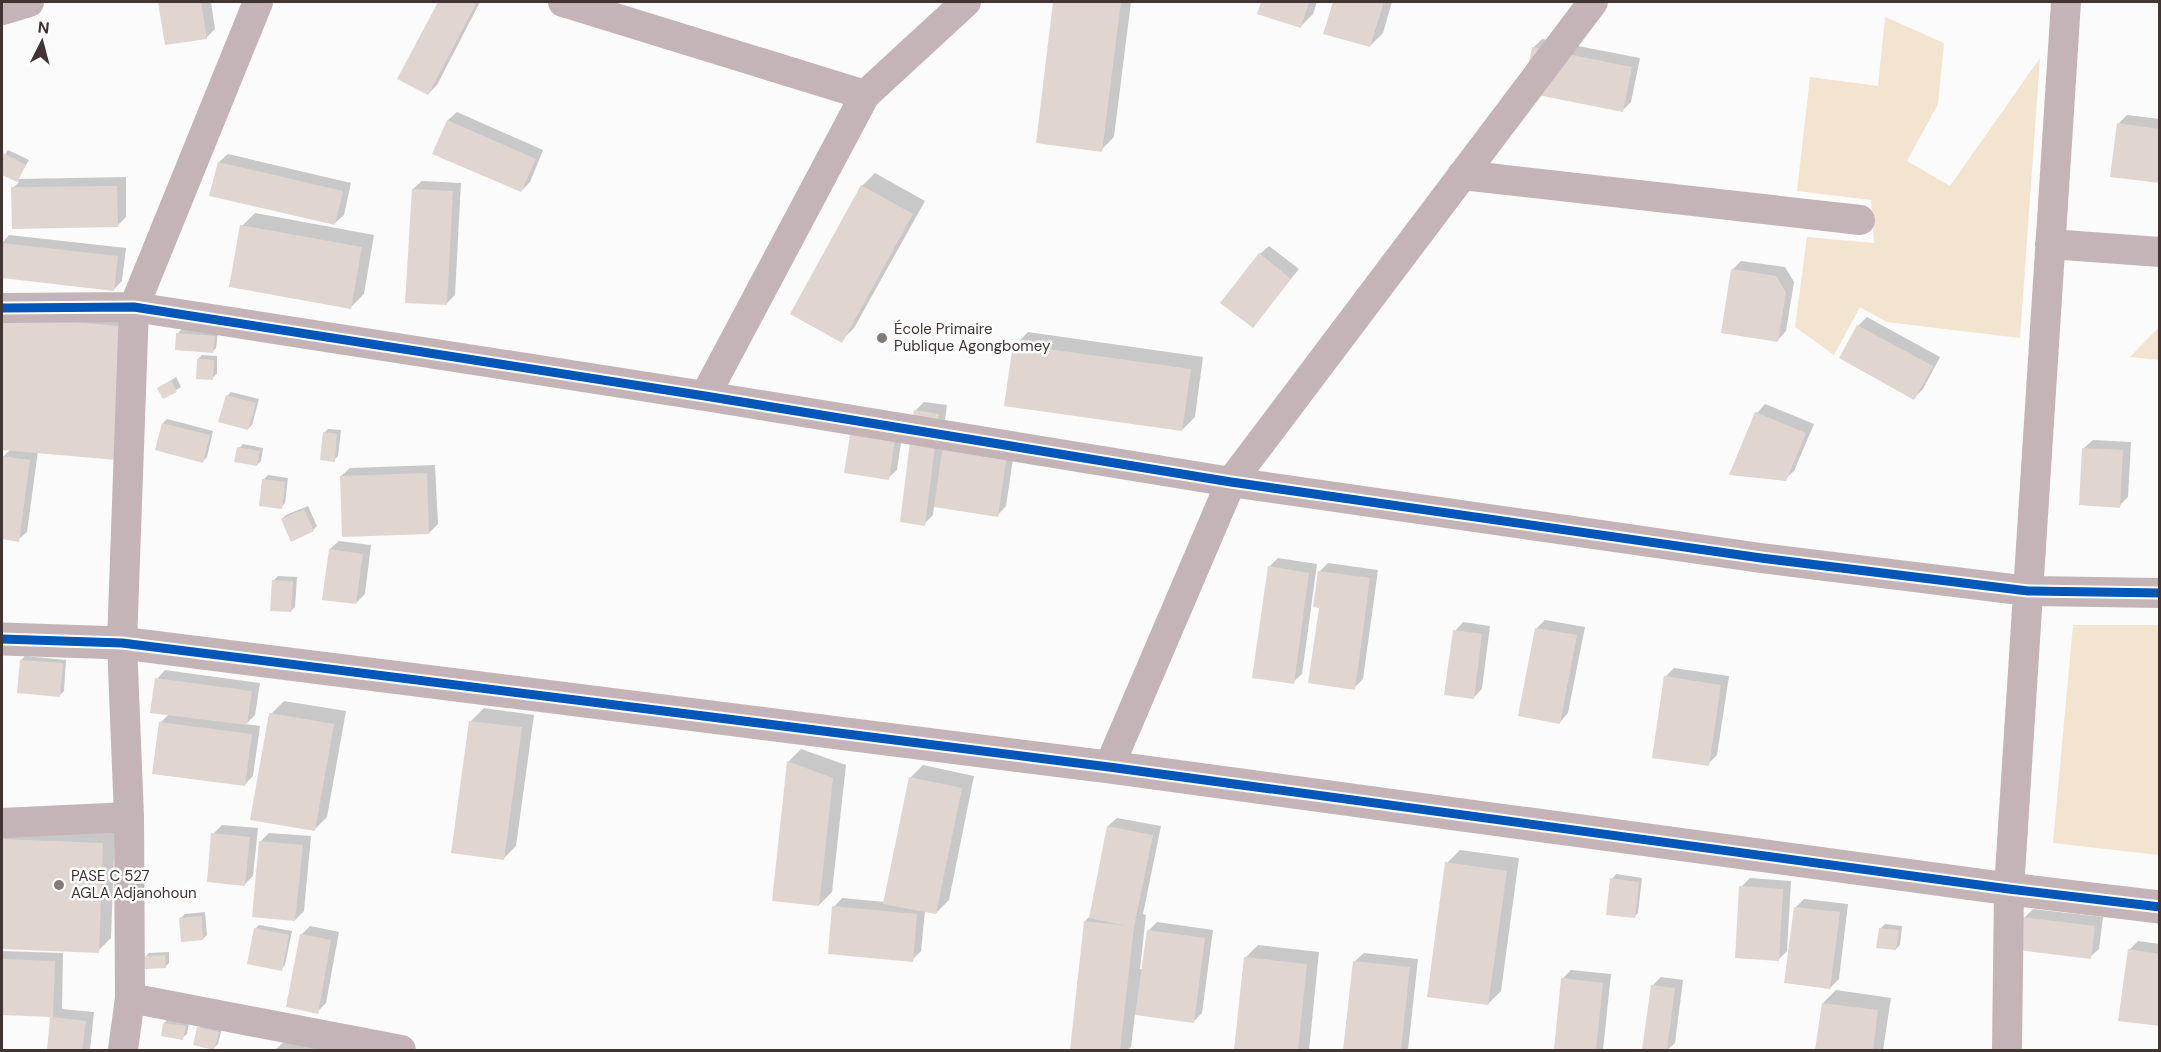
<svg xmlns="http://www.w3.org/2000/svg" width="2161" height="1052" viewBox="0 0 2161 1052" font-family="'DM Sans',sans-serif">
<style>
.green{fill:#f2e4ce}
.shadow{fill:#0003}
.building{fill:#e0d6cf}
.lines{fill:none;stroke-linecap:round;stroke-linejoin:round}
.minor{stroke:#c4b4b7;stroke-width:30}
.tertiary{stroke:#c4b4b7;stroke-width:33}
.cycleway-casing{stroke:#fff;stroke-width:13}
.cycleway{stroke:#0057b8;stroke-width:9}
.poi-dot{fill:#837a78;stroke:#fff;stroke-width:2}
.labels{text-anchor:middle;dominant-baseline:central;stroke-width:5;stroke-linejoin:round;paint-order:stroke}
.poi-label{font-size:15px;fill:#423432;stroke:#fff;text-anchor:start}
</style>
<rect width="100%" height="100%" fill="#fbfbfb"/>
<path class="green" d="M1885 17 1944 43 1938 104 1907 161 1950 186 2040 58 2020 338 1887 322 1860 307 1834 355 1795 327 1807 237 1874 243 1871 200 1797 191 1810 77 1878 86Z
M2159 327V360L2130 357Z
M2073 625H2159V855L2053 843Z"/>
<path class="shadow" d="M160 2H211L215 29 206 38 166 43Z
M440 2H480L437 85 428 94 399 79Z
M1055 2H1131L1114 137 1101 150 1037 142Z
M1262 2H1317L1313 14 1300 27 1258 14Z
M1334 2H1392L1383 33 1370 46 1325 33Z
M1542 39 1640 58 1631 102 1623 110 1533 48Z
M457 112 543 150 530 182 521 191 434 153 448 120Z
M2127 115 2160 119V181L2119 123Z
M8 150 29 160 18 179 126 177V217L117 226 13 188 19 182 2 173V160Z
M228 154 351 183 344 215 335 223 219 162Z
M875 173 925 201 854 328 841 341 862 186Z
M422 181 461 183 455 295 446 304 413 189Z
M255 213 374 235 364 294 351 307 242 226Z
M9 235 126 248 122 281 113 290 2 277V243Z
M1269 246 1299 269 1253 326 1260 254Z
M1741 261 1785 267 1794 282 1786 331 1778 340 1732 270Z
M2 306 144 310 38 451 27 532 18 540 2 538V470L3 457 11 449 2 448Z
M1867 317 1940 357 1923 389 1914 398 1841 358 1858 326Z
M182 329 218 333 216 348 212 352 178 333Z
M1028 332 1203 357 1195 417 1182 430 1015 345Z
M202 355 217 356V374L212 378 198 359Z
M176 377 181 387 164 397 159 389Z
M231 392 259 399 252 425 248 429 227 396Z
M924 402 947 405 943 435 955 423 1017 432 1006 506 998 515 934 506 933 515 924 524 915 411Z
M1765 404 1814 424 1794 471 1785 479 1757 413Z
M905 416 897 470 888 478 846 472Z
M167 419 213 431 207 457 203 461 163 423Z
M328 429 341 430 338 456 334 460 324 433Z
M2093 440 2131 442 2128 497 2119 506 2084 448Z
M243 444 263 448 261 461 257 465 239 448Z
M435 465 438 524 429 533 341 476 350 468Z
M268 475 288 478 285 503 281 507 264 479Z
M308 506 317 526 313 530 282 519 286 515Z
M339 541 371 545 365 594 356 603 330 549Z
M1278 558 1317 564 1302 674 1293 682 1269 567Z
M1328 563 1378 570 1363 679 1354 688 1320 607 1319 572Z
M278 576 297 577 295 607 291 611 274 580Z
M1545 620 1585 627 1568 713 1560 722 1537 628Z
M1463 622 1490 626 1482 689 1473 698 1455 631Z
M25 656 66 660 64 691 60 695 21 660Z
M1674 668 1729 676 1717 755 1708 764 1665 677Z
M165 670 260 683 255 715 246 724 260 726 253 776 244 785 160 723 169 714 157 679Z
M284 701 346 711 327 817 314 830 271 714Z
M484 708 534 715 516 846 503 859 471 721Z
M801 749 846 765 832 892 819 905 774 900 789 761Z
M923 765 974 776 949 900 936 913 925 911 921 951 912 960 834 907 842 898 885 902 910 778Z
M1117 818 1161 826 1143 914 1146 915 1140 969H1143L1148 931 1157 922 1213 930 1202 1013 1194 1021 1135 1014 1131 1047 1127 1050H1071L1085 921 1090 916 1108 826Z
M222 825 258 828 253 876 245 884 213 834Z
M2 826 115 830 111 938 98 951 2 947Z
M269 833 311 836 304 911 295 920 261 841Z
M1460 850 1519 858 1501 991 1488 1004 1447 863Z
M1616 874 1642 878 1638 913 1634 917 1612 879Z
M1750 878 1791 881 1787 951 1778 960 1741 887Z
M1804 899 1848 904 1839 979 1830 988 1795 908Z
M2033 909 2103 917 2099 949 2090 957 2024 918Z
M205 912 207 935 203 939 181 918 185 914Z
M1885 924 1902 926 1900 945 1896 949 1881 928Z
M259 925 292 931 285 965 281 969 255 929Z
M310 926 339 932 326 1003 317 1012 301 935Z
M2138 941 2160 944V1025L2129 950Z
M1258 945 1319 952 1309 1050H1235L1245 958Z
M2 951 63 953 62 1009 94 1012 90 1050H48L52 1015 2 1013Z
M169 952V963L165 967 145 957 149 953Z
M1364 953 1418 959 1408 1050H1345L1355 961Z
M1571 970 1611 974 1603 1050H1555L1562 979Z
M1661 977 1683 980 1675 1043 1667 1050 1644 1049 1652 986Z
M1836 990 1891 998 1883 1050H1817L1823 1003Z
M168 1019 189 1023 187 1034 182 1038 164 1023Z
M203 1024 222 1028 218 1044 214 1048 199 1028Z
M286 1040 333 1050H275Z"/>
<path class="building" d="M158 2H201L207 39 165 45Z
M438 2H471L476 4 428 95 397 79Z
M1053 2H1121L1102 152 1036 143Z
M1261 2H1309L1301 28 1257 14Z
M1333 2H1384L1370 47 1323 34Z
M1532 47 1632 67 1623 112 1523 92Z
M447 120 536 159 521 192 432 154Z
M2117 123 2160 129V183L2110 177Z
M3 153 26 165 17 182 2 175Z
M218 162 343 191 335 225 209 196Z
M861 185 913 214 842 343 790 314Z
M117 186 118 227 12 229 11 187Z
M412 189 453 191 447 305 405 303Z
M240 225 362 247 351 309 229 287Z
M2 243 118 256 114 291 2 278Z
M1259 253 1291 279 1253 328 1220 303Z
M1731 269 1776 276 1786 292 1778 342 1721 333Z
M2 315 128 327 116 460 2 450Z
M1857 325 1933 366 1914 400 1839 358Z
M176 333 215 336 213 353 175 350Z
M1013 344 1191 369 1182 431 1004 406Z
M197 359 214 360 213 380 196 379Z
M171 380 177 392 163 399 157 388Z
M226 395 256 403 248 430 218 422Z
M914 410 939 414 925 526 900 522Z
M1755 412 1806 433 1786 481 1729 475Z
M853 417 897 425 889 480 844 473Z
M162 423 210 435 203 463 155 450Z
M945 431 1009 440 998 517 934 507Z
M323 432 337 434 335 462 320 460Z
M237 447 260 451 257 466 234 462Z
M2082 448 2123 450 2120 508 2079 505Z
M2 456 30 460 19 542 2 539Z
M427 473 429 534 342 537 340 476Z
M262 479 285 482 282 509 259 506Z
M304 509 314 531 291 542 281 519Z
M329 549 363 554 356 604 322 600Z
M1268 566 1309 573 1294 684 1252 678Z
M1318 571 1370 578 1355 690 1308 683 1319 608 1313 607Z
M272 580 293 581 291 612 270 611Z
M1535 628 1577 635 1560 724 1518 716Z
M1453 630 1482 634 1474 699 1444 695Z
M20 660 63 663 60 697 17 693Z
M1664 676 1721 685 1709 766 1652 758Z
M155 678 252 691 247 725 150 713Z
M269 713 334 724 315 831 250 820Z
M469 721 522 727 504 860 451 853Z
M159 722 252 734 245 786 152 774Z
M787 761 833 778 819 906 772 901Z
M909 777 962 788 936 914 883 904Z
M1107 826 1153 835 1134 927 1120 1050H1070L1084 921 1127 926 1089 918Z
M211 833 250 837 245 886 207 882Z
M2 839 103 843 99 953 2 949Z
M259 841 303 845 295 921 252 917Z
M1445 862 1507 871 1488 1005 1427 997Z
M1610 878 1639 882 1635 918 1606 915Z
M1739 886 1783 889 1779 961 1735 958Z
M832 906 917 914 913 962 828 954Z
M1794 907 1840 912 1830 989 1784 983Z
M202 916 203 940 181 942 179 918Z
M2023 917 2095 926 2091 959 2018 950Z
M254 928 289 935 282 971 247 964Z
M1879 928 1899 930 1896 950 1876 948Z
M1147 930 1205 938 1194 1023 1135 1015Z
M300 934 331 940 318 1014 286 1007Z
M2128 949 2160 954V1026L2118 1021Z
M165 955 166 968 145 969 144 956Z
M1244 957 1307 964 1298 1050H1234Z
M2 959 55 961 53 1017 86 1021 82 1050H47L50 1017 2 1015Z
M1353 961 1410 967 1401 1050H1343Z
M1561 978 1603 983 1596 1050H1554Z
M1651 985 1675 988 1667 1050H1642Z
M1822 1003 1878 1010 1873 1050H1815Z
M163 1023 186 1026 183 1040 161 1036Z
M197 1027 219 1032 214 1050 193 1045Z"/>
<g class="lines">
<path class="minor" d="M563 2 865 95
M2 10 29 2
M1462 175 1860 220
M2050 244 2160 252
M2 308 134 307 705 396 1231 482 1761 558 2028 591 2160 593
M705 396 865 95 966 2
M1109 767 1231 482 1593 2
M2 823 129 817
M130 998 401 1050
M123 1050 130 998 129 817 122 643 134 307 258 2
M2007 1050 2009 889 2066 2"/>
<path class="tertiary" d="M2 639 122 643 1109 767 2009 889 2160 907"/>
<defs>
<path id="cycleway" d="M2 308 134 307 705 396 1231 482 1761 558 2028 591 2160 593
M2 639 122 643 1109 767 2009 889 2160 907"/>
</defs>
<use href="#cycleway" class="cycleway-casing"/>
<use href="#cycleway" class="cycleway"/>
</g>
<g class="poi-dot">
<circle cx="882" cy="338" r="6"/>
<circle cx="59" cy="885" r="6"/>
</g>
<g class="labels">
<g class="poi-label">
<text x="894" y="329">École Primaire<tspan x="894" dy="17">Publique Agongbomey</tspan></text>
<text x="71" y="876">PASE C 527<tspan x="71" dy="17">AGLA Adjanohoun</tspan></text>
</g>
</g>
<rect width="2161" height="1052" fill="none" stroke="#423432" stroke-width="6"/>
<g transform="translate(42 42) rotate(6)" stroke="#ffffff" stroke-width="4.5" paint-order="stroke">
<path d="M0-4.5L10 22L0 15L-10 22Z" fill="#423432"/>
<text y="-9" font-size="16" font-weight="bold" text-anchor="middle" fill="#423432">N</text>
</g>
</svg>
